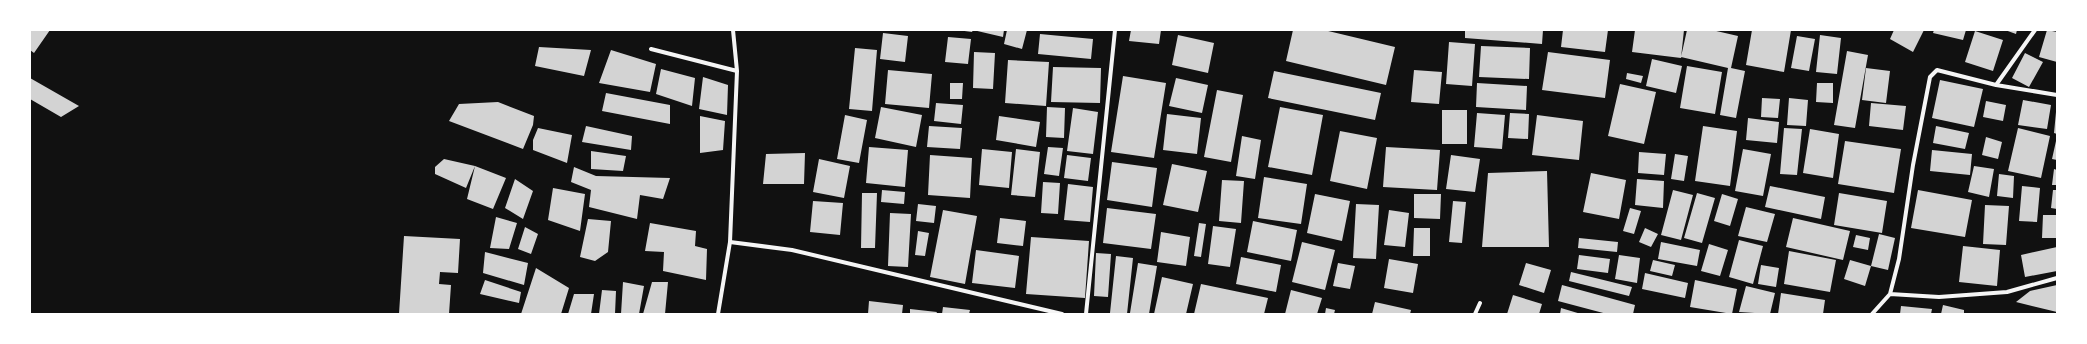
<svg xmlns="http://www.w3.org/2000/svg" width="2087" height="344" viewBox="0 0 2087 344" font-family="'DejaVu Sans',sans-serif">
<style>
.building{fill:#d3d3d3}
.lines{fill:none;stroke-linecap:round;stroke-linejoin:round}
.minor{stroke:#f5f5f5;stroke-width:4}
</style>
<rect width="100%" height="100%" fill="#111"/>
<path class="building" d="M30 30H50L34 53 30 50Z
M957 30H973L972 32Z
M973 30H1004L1003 37Z
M1007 30H1027L1022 49 1004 44Z
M1131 30H1161L1159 44 1129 41Z
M1293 30H1324L1395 47 1386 85 1286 61Z
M1465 30H1543L1542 44 1465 38Z
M1563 30H1608L1605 52 1561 47Z
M1635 30H1684L1681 58 1632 52Z
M1687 30H1712L1738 36 1731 68 1745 71 1736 118 1720 115 1728 68 1681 57Z
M1752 30H1791L1784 72 1746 65Z
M1894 30H1924L1913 52 1890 39Z
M1934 30H1966L1963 40 1933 33Z
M2005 30H2017L2016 34Z
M2047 30 2057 32V62L2039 57Z
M1975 31 2003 40 1993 71 1965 62Z
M883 33 908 36 905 62 880 59Z
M1040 34 1093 39 1091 59 1038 54Z
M1178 35 1214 43 1208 73 1172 65Z
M1820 35 1841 38 1837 74 1816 72Z
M1797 36 1815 39 1809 71 1791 68Z
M948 37 971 39 968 64 945 62Z
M1449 42 1475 44 1472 86 1446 84Z
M1481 46 1530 48 1529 79 1479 77Z
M539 47 591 50 584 76 535 66Z
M855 48 877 50 872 111 849 109Z
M611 50 656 64 650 92 599 83Z
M1847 51 1868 55 1855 128 1834 125Z
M974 52 995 53 993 89 973 88Z
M1548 52 1610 60 1605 98 1542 90Z
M2025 53 2043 62 2029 87 2012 78Z
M1652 59 1682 66 1676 93 1646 86Z
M1008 60 1049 62 1046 106 1005 103Z
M1687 66 1722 72 1715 114 1680 108Z
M1053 67 1101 68 1100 103 1051 102Z
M1866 68 1890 71 1886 103 1862 100Z
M661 69 695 78 692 106 656 94Z
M888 70 932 74 929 108 885 104Z
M1414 70 1442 72 1439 104 1411 102Z
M1274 71 1381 93 1375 120 1268 98Z
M1627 73 1643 76 1641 83 1626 79Z
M1123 76 1166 83 1154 158 1111 152Z
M703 77 728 85 727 115 699 109Z
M30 78 79 106 61 117 30 99Z
M1176 78 1208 85 1202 113 1169 106Z
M1940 80 1983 89 1974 127 1932 118Z
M950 83H963L962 99H950Z
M1477 83 1527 86 1526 110 1476 107Z
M1817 83H1833V103L1816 102Z
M1620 84 1656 92 1644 144 1608 136Z
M1217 90 1243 95 1231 162 1204 157Z
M606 93 670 105V124L602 111Z
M1762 98 1780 99 1778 118 1761 117Z
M1789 98 1808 100 1806 126 1787 125Z
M2023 100 2051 105 2047 129 2018 125Z
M1986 101 2006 105 2003 121 1983 117Z
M498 102 534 116 533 125 523 149 449 121 459 104Z
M936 103 963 105 961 124 934 121Z
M1871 103 1906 106 1903 130 1869 126Z
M881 107 922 115 916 147 875 138Z
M1047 107 1065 108 1064 138 1046 137Z
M1280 107 1323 115 1312 175 1268 167Z
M1073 108 1098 112 1093 154 1067 151Z
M1442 110H1467V144H1442Z
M2056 112H2057V134L2054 133Z
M1477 113 1505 115 1502 149 1474 147Z
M1510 113 1529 114 1528 139 1508 138Z
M1167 114 1201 118 1197 154 1163 150Z
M845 115 867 120 859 163 837 159Z
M1537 115 1583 121 1579 160 1532 155Z
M700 116 725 121 723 150 700 153Z
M999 116 1040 122 1036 147 996 140Z
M1748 118 1779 122 1777 143 1746 140Z
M586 126 632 136 631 150 582 142Z
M929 126 962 128 960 149 927 147Z
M1703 126 1737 131 1730 186 1695 181Z
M1936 126 1969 133 1965 149 1933 143Z
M538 128 572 135 567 163 533 150V140Z
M1784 128 1802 129 1797 175 1780 174Z
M2018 128 2050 136 2041 178 2008 171Z
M1810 129 1839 134 1833 178 1803 173Z
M1340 131 1377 138 1367 189 1330 181Z
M1242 136 1261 140 1255 179 1236 176Z
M1986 137 2002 142 1998 159 1982 155Z
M1845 141 1901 149 1894 193 1838 184Z
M2056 141H2057V160L2052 159Z
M869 147 908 150 905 187 866 183Z
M1048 147 1063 148 1059 176 1044 174Z
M1386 147 1440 150 1437 190 1383 187Z
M982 149 1012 152 1009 188 979 185Z
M1016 149 1040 152 1035 197 1011 195Z
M1743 149 1771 154 1763 196 1735 191Z
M1932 150 1972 154 1970 175 1930 171Z
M591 151 626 156 623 171 591 169Z
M1639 152 1666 154 1664 175 1638 173Z
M805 153 804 184H763L766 154Z
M1675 154 1688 156 1684 181 1671 179Z
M930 155 972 158 970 198 928 195Z
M1067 155 1091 158 1088 181 1064 178Z
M1451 155 1480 159 1475 192 1446 189Z
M444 159 475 166 506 178 493 209 467 199 475 166 466 188 435 174V167Z
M819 159 850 166 844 198 813 192Z
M1112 162 1157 168 1152 207 1107 200Z
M1172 164 1207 171 1198 212 1163 205Z
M1974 166 1994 169 1989 197 1968 192Z
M574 167 596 176 670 178 663 199 640 195 637 219 589 207 591 190 571 182Z
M2054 169 2057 170V185H2052Z
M1547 171 1549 247H1482L1488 173Z
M1591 173 1626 180 1619 219 1583 212Z
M1999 174 2014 176 2013 198 1997 196Z
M1264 177 1307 184 1301 224 1258 218Z
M515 179 533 191 523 219 505 208Z
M1637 179 1664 181 1663 208 1635 205Z
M1222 180 1244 181 1241 223 1219 221Z
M1043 182 1060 183 1058 214 1041 213Z
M1068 184 1093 187 1090 222 1064 220Z
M1770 186 1825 197 1821 219 1765 207Z
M2022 186 2040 188 2037 222 2019 221Z
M553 188 585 194 580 231 548 220Z
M882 190 905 192 904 204 881 202Z
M1673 190 1693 195 1681 240 1661 235Z
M1918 190 1972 200 1965 237 1911 228Z
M2053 190H2057V209L2051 208Z
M862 193H877L875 248H861Z
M1697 193 1715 198 1702 243 1684 238Z
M1839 193 1887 201 1882 233 1834 225Z
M1315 194 1350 201 1342 241 1307 233Z
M1414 194H1441L1440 219 1414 218Z
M1722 194 1738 199 1730 226 1714 221Z
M813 201 843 203 840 235 810 232Z
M1453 201 1466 202 1462 243 1449 242Z
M918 204 936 206 934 223 916 221Z
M1356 204 1379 205 1376 259 1353 258Z
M1985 205 2009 206 2006 245 1983 244Z
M1746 207 1775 214 1767 242 1738 236Z
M1107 208 1156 214 1151 249 1103 243Z
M1630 208 1641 211 1634 234 1623 231Z
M943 210 977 216 965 284 930 277Z
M1389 210 1409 213 1405 247 1384 245Z
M890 213 911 214 908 267 888 266Z
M2043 215H2057V238H2042Z
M496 217 517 223 509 249 490 248Z
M1000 218 1026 221 1023 246 997 243Z
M1793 218 1850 231 1843 260 1786 247Z
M588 219 611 221 608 252 595 261 580 257Z
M1253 221 1297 230 1291 261 1247 252Z
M650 223 696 231 695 246 707 249 706 280 663 271 664 252 645 251Z
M1199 223 1206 224 1201 257 1194 256Z
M1213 226 1236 229 1230 267 1208 264Z
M525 227 538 234 531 254 518 249Z
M1414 228H1430V256H1413Z
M1645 228 1658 234 1651 247 1639 242Z
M918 231 929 233 925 256 915 255Z
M1161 232 1190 237 1186 266 1157 262Z
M1879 234 1895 238 1888 270 1871 266Z
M1856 235 1870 238 1868 250 1853 247Z
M404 236 460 239 458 273 440 272 439 284 451 285 449 314H399Z
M1031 237 1089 241 1085 298 1026 294Z
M1579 238 1618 242 1617 252 1578 248Z
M1739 240 1763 246 1753 284 1729 277Z
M1302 242 1335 250 1325 290 1292 282Z
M1661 242 1700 250 1697 266 1658 259Z
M1709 244 1728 250 1720 276 1701 271Z
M1963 246 2000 250 1997 286 1959 282Z
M2057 247V271L2025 277 2021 255Z
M976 250 1019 256 1015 288 972 283Z
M1789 251 1836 260 1830 292 1784 284Z
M485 252 528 263 524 285 483 273Z
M1096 253 1111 254 1108 297 1094 296Z
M1579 255 1610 259 1608 273 1577 269Z
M1619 255 1640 258 1637 283 1615 279Z
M1116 256 1133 258 1127 314 1110 313Z
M1241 257 1281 265 1276 292 1236 284Z
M1389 259 1418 264 1413 293 1384 288Z
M1653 260 1675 265 1672 276 1650 271Z
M1850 260 1871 266 1865 286 1844 279Z
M1138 263 1157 266 1149 314 1130 313Z
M1338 263 1355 266 1350 289 1333 286Z
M1526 263 1551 270 1544 293 1519 285Z
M1761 265 1779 268 1776 287 1758 284Z
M536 268 569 288 561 314H521Z
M1571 272 1632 287 1629 296 1569 281Z
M1645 273 1688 283 1685 298 1642 289Z
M1162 277 1193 284 1186 314H1154Z
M485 280 521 292 519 303 480 294Z
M1695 280 1737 289 1732 314 1690 307Z
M623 282 644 286 639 314H621Z
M652 282H668L665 314H643Z
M1201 284 1268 298 1264 314H1194Z
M1562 285 1635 305 1633 314H1607L1558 301Z
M2057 285V312L2016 302 2030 291Z
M1746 286 1775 293 1770 314 1739 312Z
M602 290 616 291 615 314H599Z
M1291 290 1322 298 1317 314H1285Z
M1781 293 1825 300 1823 314H1778Z
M574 294H594L591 314H568Z
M1513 295 1542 304 1539 314H1507Z
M869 301 903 305 902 314H868Z
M1375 302 1411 310 1410 314H1372Z
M1943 305 1964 310V314H1941Z
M1901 306 1932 309 1931 314H1900Z
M943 307 970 310 969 314H942Z
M1326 308 1335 310 1334 314H1325Z
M1561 308 1581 314H1560Z
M910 309 937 312 936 314H910Z"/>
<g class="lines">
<path class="minor" d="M651 49 737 71
M1996 85 2057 95
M730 242 792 250 1062 314
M1890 294 1939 297 2007 292 2057 278
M718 314 730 242 737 71 733 30
M1086 314 1115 30
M1475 314 1480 303
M1872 314 1890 294 1899 259 1913 165 1930 77 1937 70 1996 85 2035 30"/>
</g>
<rect width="2087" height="344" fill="none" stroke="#ffffff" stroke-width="62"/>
</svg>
